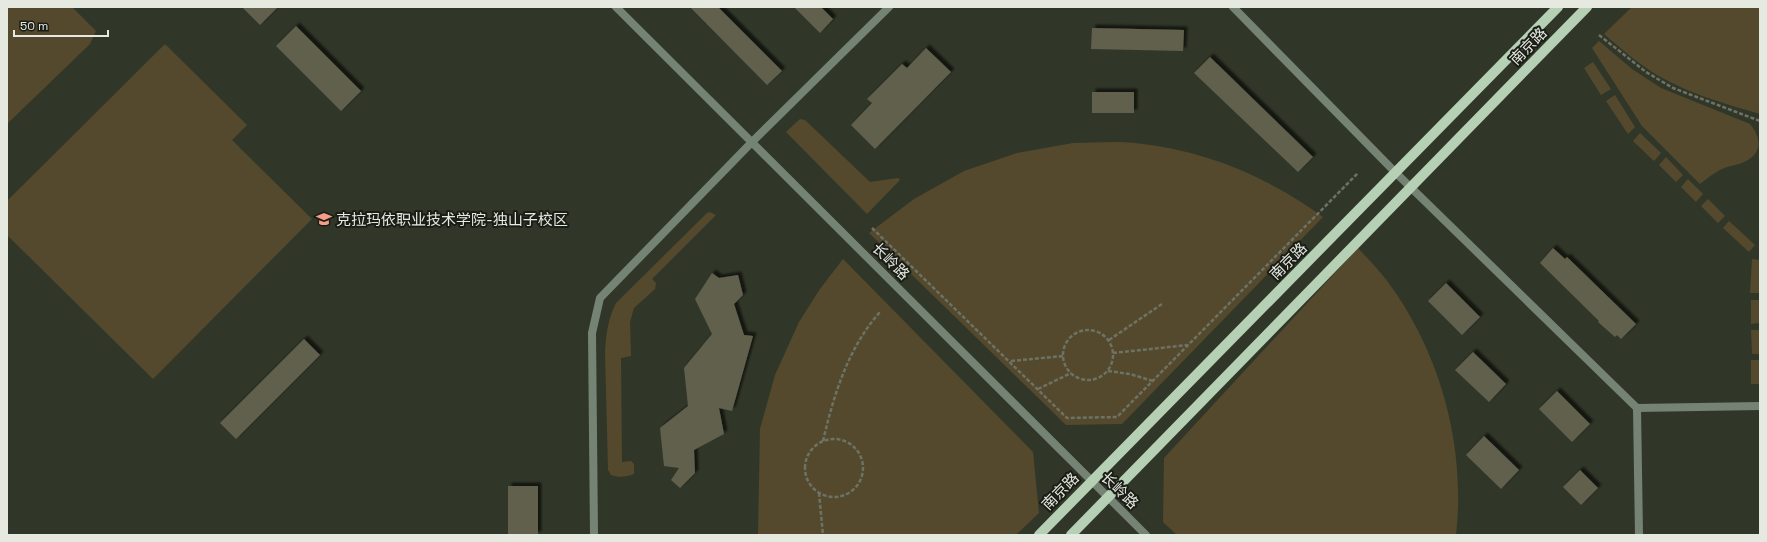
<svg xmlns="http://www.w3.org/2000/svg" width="1767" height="542" viewBox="0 0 1767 542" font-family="'Space Grotesk','Noto Sans SC',sans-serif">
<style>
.green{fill:#54492c}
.building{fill:#60604e;filter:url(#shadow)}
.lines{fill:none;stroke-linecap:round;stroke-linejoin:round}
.path{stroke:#6d7265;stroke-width:2.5;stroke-dasharray:4 2;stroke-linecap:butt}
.minor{stroke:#758375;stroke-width:8}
.tertiary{stroke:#758375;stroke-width:8}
.primary{stroke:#b5d0b5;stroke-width:10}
.labels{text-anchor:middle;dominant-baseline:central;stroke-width:4;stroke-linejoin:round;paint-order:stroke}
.street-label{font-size:15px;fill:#e5e9df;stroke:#1a1d16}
.poi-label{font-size:15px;fill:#e5e9df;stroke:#1a1d16;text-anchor:start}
</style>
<defs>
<filter id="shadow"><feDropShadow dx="3.5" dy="-3.5" stdDeviation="1" flood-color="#0009"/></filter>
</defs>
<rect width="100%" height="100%" fill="#313728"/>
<path class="green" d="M7 7H72L96 31 90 44 7 124Z
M1632 7H1760V114C1729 105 1697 96 1668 81 1644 69 1624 51 1604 34Z
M1599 41 1632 69 1661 88 1750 124C1764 141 1761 157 1739 164 1735 165 1731 166 1727 167 1716 171 1709 177 1700 184L1642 126 1592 48Z
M165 44 247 125 232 140 312 219 153 379 7 235V201Z
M1593 62 1611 89 1601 95 1584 68Z
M1615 95 1635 127 1628 134 1606 101Z
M800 119 805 120 870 182 898 178 900 180 867 214 786 132Z
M1640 133 1661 153 1654 161 1633 141Z
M1073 143C1093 143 1115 141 1135 143 1207 151 1264 175 1323 217L1122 424 1066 425 869 233 914 199 964 171 1017 153Z
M1666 157 1683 175 1676 182 1659 165Z
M1688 179 1703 194 1696 202 1681 187Z
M1708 199 1725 216 1718 223 1701 206Z
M710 212 716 215 652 279 656 283 655 289 634 308 630 322 631 356 621 358 622 462 631 461 634 464V474C626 477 619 478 611 475L608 470 605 352C606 334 608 319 616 303L707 213Z
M1729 221 1755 245 1749 252 1723 228Z
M1358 248C1368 259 1379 270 1388 282 1441 354 1466 447 1456 535H1177L1163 522 1164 458Z
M843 259 1033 452 1039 513 1016 535H758L760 429 775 375 799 322 820 289Z
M1752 259 1760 260V293H1750Z
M1751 300H1760V323L1751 324Z
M1751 330H1760V354H1752Z
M1751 360H1760V384H1751Z"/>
<path class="building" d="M242 7H278L260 25Z
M690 7H718L782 71 767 85Z
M794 7H821L833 19 820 33Z
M296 26 361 91 341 111 276 46Z
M1092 28 1184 30 1183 51 1091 49Z
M926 48 951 72 875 149 851 125 872 103 867 99 902 64 907 68Z
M1210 57 1313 157 1298 172 1194 73Z
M1092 92H1134V113H1092Z
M1553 248 1565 259 1567 257 1636 324 1621 339 1617 335 1615 337 1598 322 1599 321 1540 263Z
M712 273 719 278 738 275 743 295 734 304 744 335 753 336 732 411 719 408 724 434 694 450 695 473 680 488 671 480 679 468 664 466 660 428 688 406 684 368 712 334 695 299Z
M1446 283 1480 317 1462 335 1428 301Z
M304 339 320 355 236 439 220 423Z
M1473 352 1506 384 1489 402 1455 370Z
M1557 391 1590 424 1572 442 1539 409Z
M1484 436 1519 470 1501 489 1466 455Z
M1580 470 1598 488 1581 505 1563 487Z
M508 486H538V535H508Z"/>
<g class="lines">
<path class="path" d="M1599 35 1646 72 1673 88 1760 121
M872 228 1067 418 1117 417 1358 173
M1063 355a25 25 0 1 1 50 0a25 25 0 1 1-50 0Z
M1109 340 1162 304
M1113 353 1188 345
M1011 361 1063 356
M1108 371 1130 374 1153 381
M1038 389 1071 373
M805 468a29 29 0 1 1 58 0a29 29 0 1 1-58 0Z
M823 441C834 394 848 348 880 312
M819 493 823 535"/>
<path class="minor" d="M1637 408 1760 406"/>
<path class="tertiary" d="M616 7 1146 535
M1233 7 1396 173 1637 408 1639 535
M594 535 592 333 600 298 752 142 889 7"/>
<path class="primary" d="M1039 535 1558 7
M1071 535 1587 7"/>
</g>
<defs>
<symbol id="university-bare" viewBox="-9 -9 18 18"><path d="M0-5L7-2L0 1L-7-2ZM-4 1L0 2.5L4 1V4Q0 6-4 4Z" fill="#f49e8a" stroke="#1a1d16" stroke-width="2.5" paint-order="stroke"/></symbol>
</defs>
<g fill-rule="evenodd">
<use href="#university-bare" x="313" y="208" width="22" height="22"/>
</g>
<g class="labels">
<g class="street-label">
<text transform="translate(1528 46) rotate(-46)">南京路</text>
<text transform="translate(891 261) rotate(45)">长岭路</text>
<text transform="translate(1288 261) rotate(-45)">南京路</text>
<text transform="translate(1120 490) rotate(44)">长岭路</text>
<text transform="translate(1060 491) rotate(-46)">南京路</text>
</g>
<g class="poi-label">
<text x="336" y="219">克拉玛依职业技术学院-独山子校区</text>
</g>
</g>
<rect width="1767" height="542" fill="none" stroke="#e5e9df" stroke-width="16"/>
<path d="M14 30v6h94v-6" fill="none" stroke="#e5e9df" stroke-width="2"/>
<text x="20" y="30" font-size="12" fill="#e5e9df" stroke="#1a1d16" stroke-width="3" paint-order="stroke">50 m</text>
</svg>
